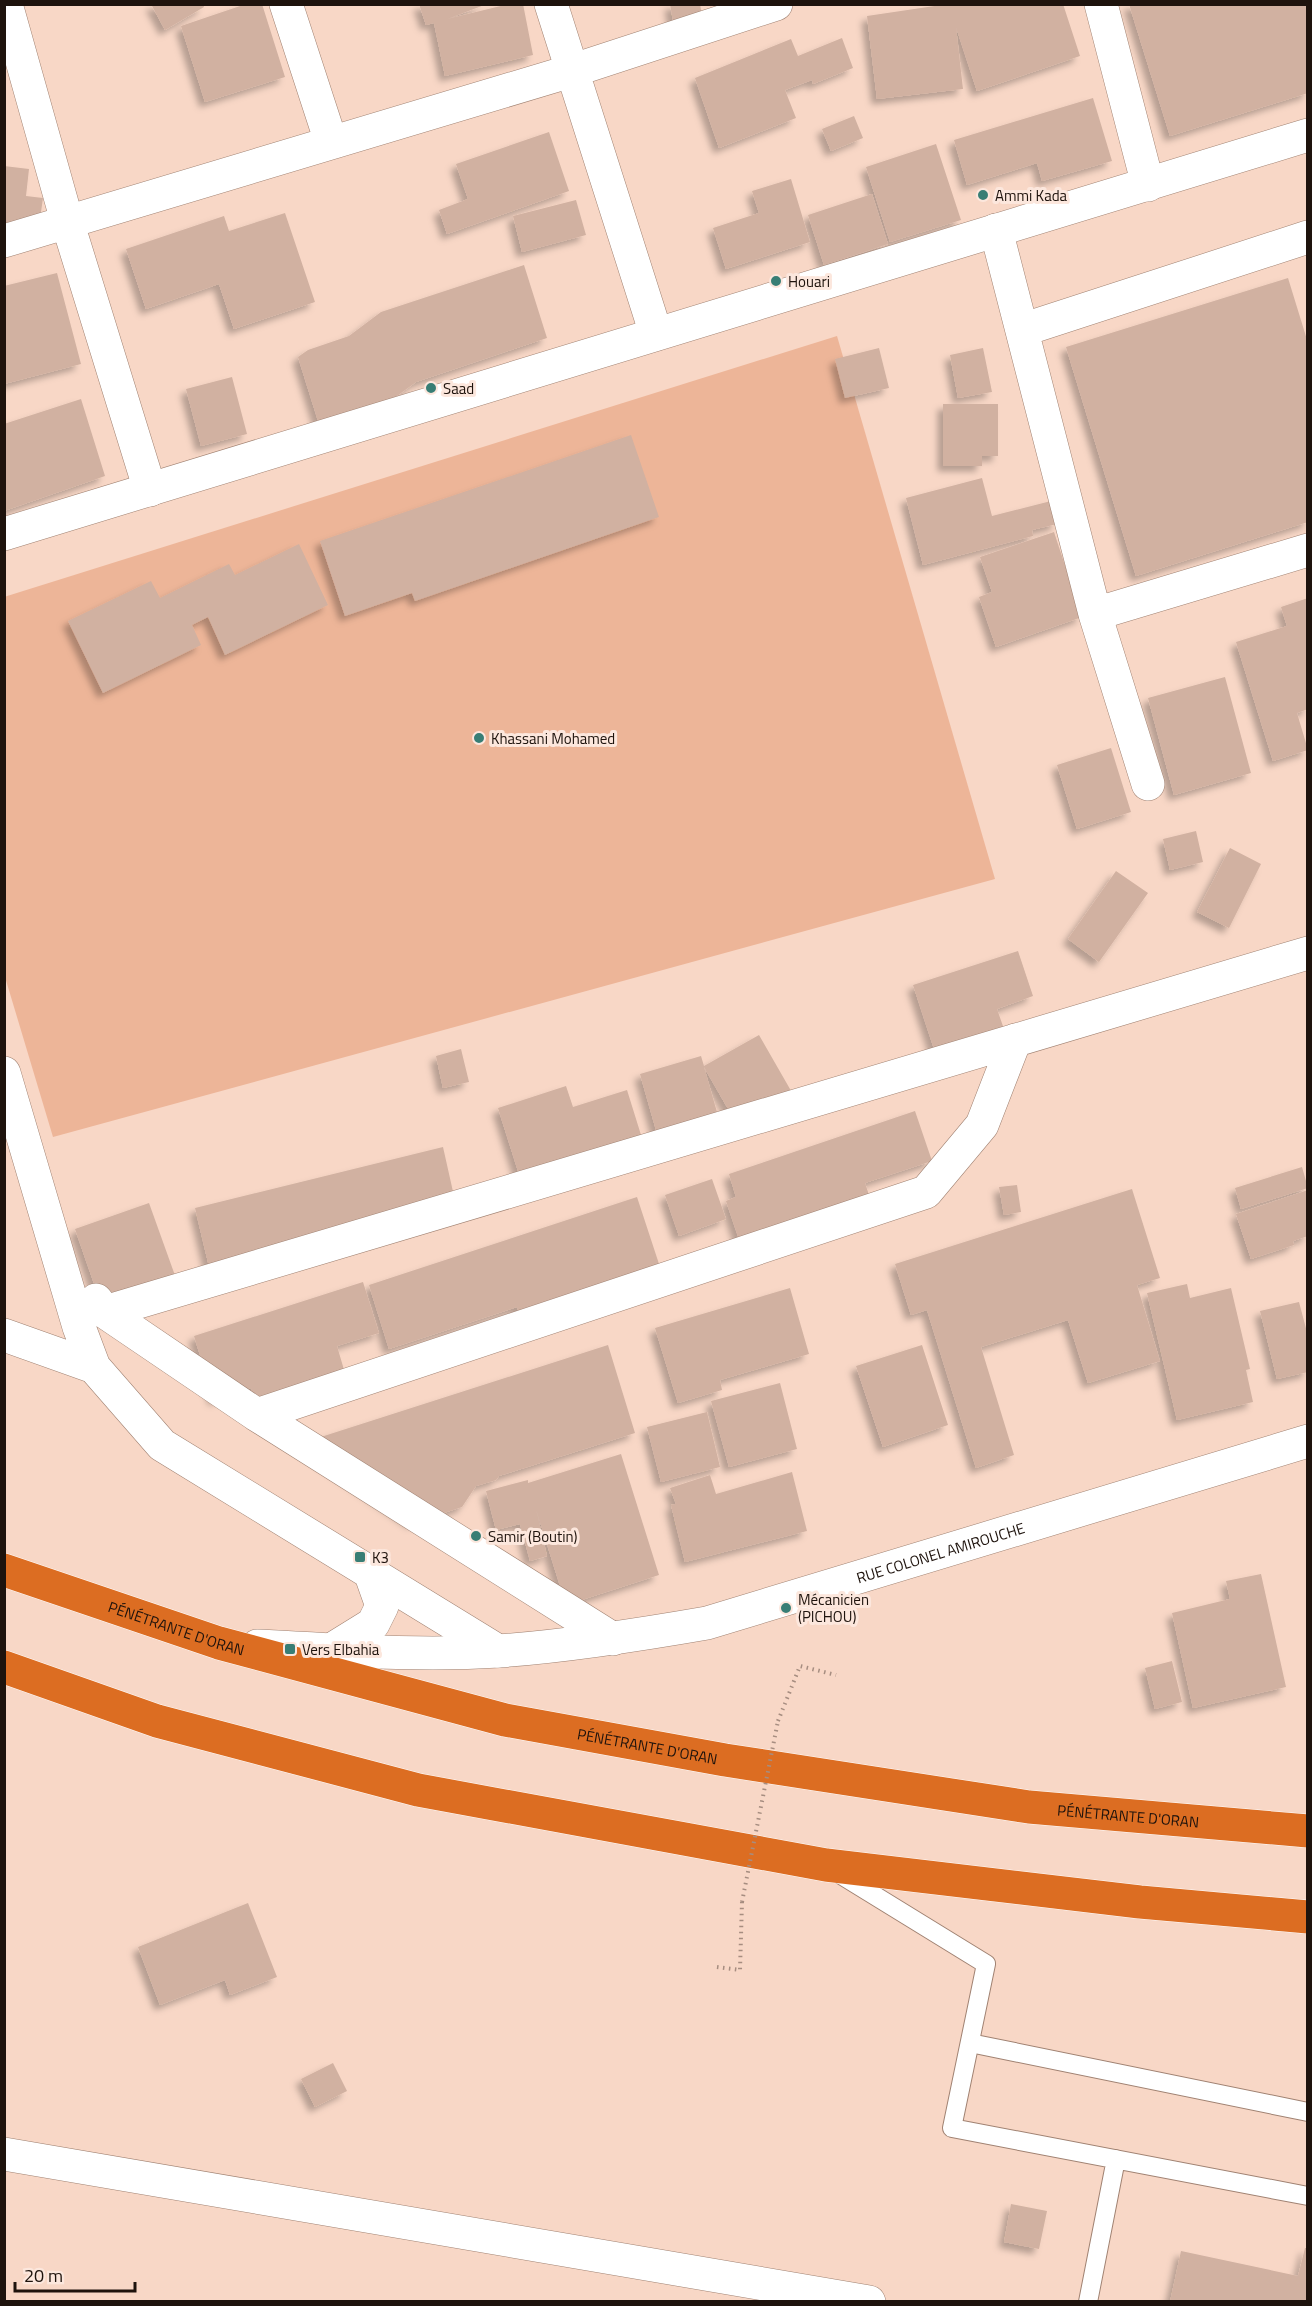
<svg xmlns="http://www.w3.org/2000/svg" width="1312" height="2306" viewBox="0 0 1312 2306" font-family="'Titillium Web',sans-serif">
<style>
.green{fill:#edb598}
.building{fill:#d1b1a1;filter:url(#shadow)}
.lines{fill:none;stroke-linecap:round;stroke-linejoin:round}
.lane-casing{stroke:#a08272;stroke-width:20}
.street-casing{stroke:#a08272;stroke-width:34}
.secondary-casing{stroke:#a08272;stroke-width:34}
.highway-casing{stroke:#fff;stroke-width:34}
.path{stroke:#a68d80;stroke-width:4;stroke-dasharray:1.5 4.5;stroke-linecap:butt}
.lane{stroke:#fff;stroke-width:18}
.street{stroke:#fff;stroke-width:33}
.secondary{stroke:#fff;stroke-width:33}
.highway{stroke:#dc6d22;stroke-width:33}
.path-bridge{stroke:#a68d80;stroke-width:4;stroke-dasharray:1.5 4.5;stroke-linecap:butt}
.poi-dot{fill:#387e75;stroke:#fce7dd;stroke-width:2}
.labels{text-anchor:middle;dominant-baseline:central;stroke-width:6;stroke-linejoin:round;paint-order:stroke}
.poi-label{font-size:15px;fill:#1e130d;stroke:#fce7dd;text-anchor:start}
.street-label{font-size:15px;fill:#1e130d;stroke:#fce7dd}
</style>
<defs>
<filter id="shadow"><feDropShadow dx="-5.5" dy="5.5" stdDeviation="3" flood-color="#0004"/></filter>
</defs>
<rect width="100%" height="100%" fill="#f8d7c6"/>
<path class="green" d="M837 336 995 879 53 1137 5 977 4 597Z"/>
<path class="building" d="M151 4H203L204 7 165 30Z
M246 4H262L285 77 205 102 181 26Z
M419 4H487L447 19 509 4H523L533 55 445 76 434 23 426 25Z
M670 4H700L703 22 674 27Z
M948 4H1063L1080 56 977 91 956 27 963 89 877 99 867 16Z
M1129 4H1308V93L1170 136Z
M842 38 853 68 813 84 812 80 785 90 796 118 719 148 695 78 791 39 798 56Z
M1093 98 1112 161 1042 181 1037 163 967 185 954 140Z
M854 116 863 138 831 151 822 129Z
M549 132 569 191 447 234 439 210 468 199 456 164Z
M936 144 961 220 890 242 866 167Z
M4 166 29 169 26 196 43 198 37 240 4 236Z
M791 179 810 242 726 269 713 228 759 213 752 191Z
M872 194 888 244 824 265 808 215Z
M576 200 586 235 522 252 513 216Z
M285 213 315 302 234 329 219 284 146 309 126 249 224 216 229 231Z
M524 265 547 338 416 382 390 401 319 424 298 357 308 350 349 336 381 312Z
M57 273 81 364 4 384V286Z
M1288 278 1308 343V522L1136 576 1066 347Z
M879 348 889 388 845 398 835 359Z
M983 348 992 392 958 398 950 355Z
M232 377 247 434 201 446 186 389Z
M81 399 105 476 4 511V424Z
M943 404H998V456H982V466H943Z
M631 435 659 517 415 601 412 593 345 616 320 541Z
M982 478 992 516 1051 501 1057 524 1032 530 1033 536 923 565 906 498Z
M1054 532 1082 617 996 647 979 597 992 592 980 557Z
M299 544 328 605 225 655 208 617 192 625 201 645 103 693 68 621 151 581 160 598 229 564 235 575Z
M1308 598V709L1297 713 1308 750 1273 761 1236 642 1287 626 1281 607Z
M1225 677 1251 773 1174 795 1148 698Z
M1111 748 1131 812 1077 829 1057 765Z
M1196 831 1203 862 1170 870 1163 839Z
M1230 848 1261 864 1229 928 1197 912Z
M1116 871 1148 893 1099 962 1068 939Z
M1018 951 1033 996 997 1009 1005 1032 936 1055 913 985Z
M759 1035 794 1096 739 1128 704 1067 721 1126 660 1144 640 1074 701 1056 704 1066Z
M461 1049 469 1082 443 1088 436 1056Z
M566 1086 573 1107 627 1090 646 1151 524 1190 498 1108Z
M915 1111 932 1161 865 1183 873 1207 743 1251 726 1201 736 1197 729 1174Z
M443 1147 458 1214 211 1275 195 1208Z
M1302 1167 1308 1188 1241 1209 1235 1188Z
M712 1179 726 1219 679 1236 665 1195Z
M1017 1185 1021 1212 1004 1215 999 1187Z
M1132 1189 1160 1278 1137 1285 1160 1361 1088 1383 1068 1320 981 1347 1014 1455 976 1468 927 1310 911 1315 895 1264Z
M1308 1190V1236L1293 1241 1294 1245 1251 1259 1236 1214Z
M637 1197 660 1267 524 1329 517 1307 389 1349 369 1285Z
M149 1203 182 1295 107 1321 75 1229Z
M363 1282 379 1333 337 1346 347 1380 258 1408 251 1388 214 1400 194 1336Z
M1187 1284 1190 1298 1231 1288 1250 1369 1246 1370 1253 1402 1177 1420 1147 1293Z
M790 1288 809 1354 720 1380 722 1390 678 1403 655 1328Z
M1299 1302 1308 1336V1372L1277 1379 1260 1311Z
M608 1345 635 1433 499 1476 496 1480 476 1486 462 1507 413 1523 299 1444Z
M922 1345 948 1425 883 1447 856 1366Z
M780 1383 797 1449 729 1467 711 1401Z
M707 1412 720 1467 661 1482 647 1427Z
M621 1454 659 1575 566 1605 536 1509 547 1556 530 1561 520 1524 496 1530 486 1491 528 1480V1483Z
M792 1472 807 1531 685 1562 671 1505 676 1504 670 1488 710 1475 716 1494Z
M1261 1574 1286 1687 1193 1708 1172 1613 1230 1599 1226 1581Z
M1172 1661 1182 1702 1155 1709 1145 1668Z
M248 1903 277 1977 230 1995 225 1980 160 2005 138 1947Z
M333 2063 347 2091 315 2107 301 2079Z
M1011 2204 1047 2211 1039 2249 1004 2242Z
M1305 2248H1308V2302H1170L1181 2251 1298 2276Z"/>
<g class="lines">
<defs>
<path id="lane" d="M838 1873 986 1964 952 2128 1308 2196
M970 2043 1308 2112
M1088 2302 1116 2159"/>
<path id="street" d="M6 4 67 221 150 490
M286 4 331 142
M551 4 656 334
M1101 4 1148 185
M996 230 1095 614 1148 784
M4 241 571 71 776 4
M1022 330 1308 237
M1095 614 1308 550
M4 1073 79 1327 94 1367 162 1445 498 1651
M96 1300 105 1312 257 1415 613 1639
M105 1312 1308 953
M4 1335 94 1367
M257 1415 926 1192 982 1125 1015 1040
M331 1650 373 1624 382 1606 370 1572"/>
<g id="secondary">
<path d="M4 534 1308 135"/>
<path id="s1" d="M257 1646C338 1650 418 1656 499 1651 569 1646 638 1635 707 1623L1308 1441"/>
<path d="M4 2154 869 2302"/>
</g>
<g id="highway">
<path id="s2" d="M4 1570 219 1643 505 1720 725 1760 1029 1807 1308 1831"/>
<path d="M4 1667 157 1721 418 1790 826 1865 1140 1902 1308 1917"/>
</g>
</defs>
<use href="#lane" class="lane-casing"/>
<use href="#street" class="street-casing"/>
<use href="#secondary" class="secondary-casing"/>
<use href="#highway" class="highway-casing"/>
<path class="path" d="M778 1721 800 1666 836 1675
M717 1967 740 1970 742 1902"/>
<use href="#lane" class="lane"/>
<use href="#street" class="street"/>
<use href="#secondary" class="secondary"/>
<use href="#highway" class="highway"/>
<path class="path-bridge" d="M742 1902 778 1721"/>
</g>
<g class="poi-dot">
<circle cx="983" cy="195" r="6"/>
<circle cx="776" cy="281" r="6"/>
<circle cx="431" cy="388" r="6"/>
<circle cx="479" cy="738" r="6"/>
<circle cx="476" cy="1536" r="6"/>
<rect x="354" y="1551" width="12" height="12" rx="3"/>
<circle cx="786" cy="1608" r="6"/>
<rect x="284" y="1643" width="12" height="12" rx="3"/>
</g>
<g class="labels">
<g class="poi-label">
<text x="995" y="195">Ammi Kada</text>
<text x="788" y="281">Houari</text>
<text x="443" y="388">Saad</text>
<text x="491" y="738">Khassani Mohamed</text>
<text x="488" y="1536">Samir (Boutin)</text>
<text x="372" y="1557">K3</text>
<text x="798" y="1599">Mécanicien<tspan x="798" dy="17">(PICHOU)</tspan></text>
<text x="302" y="1649">Vers Elbahia</text>
</g>
<g class="street-label">
<text stroke="none"><textPath href="#s1" startOffset="696">RUE COLONEL AMIROUCHE</textPath></text>
<text stroke="none"><textPath href="#s2" startOffset="182">PÉNÉTRANTE D'ORAN</textPath></text>
<text stroke="none"><textPath href="#s2" startOffset="668">PÉNÉTRANTE D'ORAN</textPath></text>
<text stroke="none"><textPath href="#s2" startOffset="1154">PÉNÉTRANTE D'ORAN</textPath></text>
</g>
</g>
<rect width="1312" height="2306" fill="none" stroke="#1e130d" stroke-width="12"/>
<path d="M15 2282v9h120v-9" fill="none" stroke="#1e130d" stroke-width="3"/>
<text x="24" y="2282" font-size="18" fill="#1e130d" stroke="#fce7dd" stroke-width="4.5" paint-order="stroke">20 m</text>
</svg>
